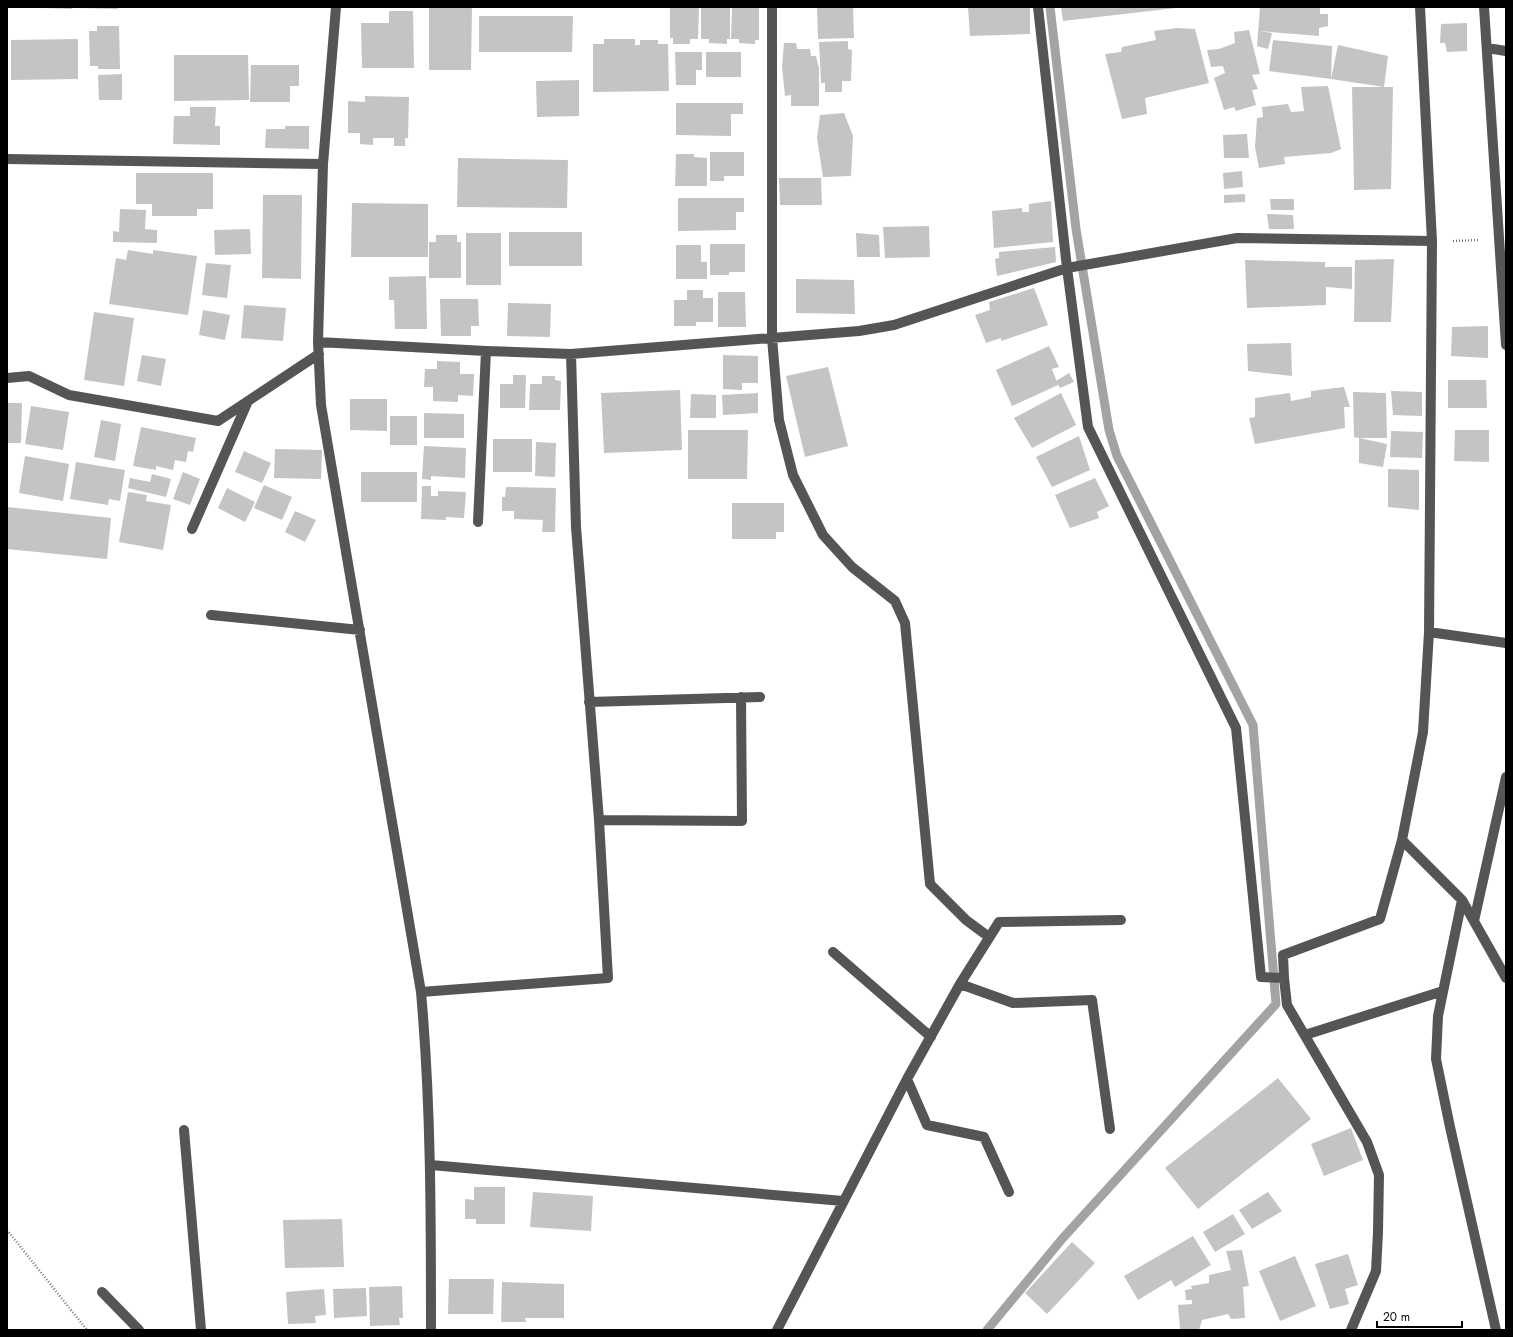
<svg xmlns="http://www.w3.org/2000/svg" width="1513" height="1337" viewBox="0 0 1513 1337" font-family="Jost,sans-serif">
<style>
.lines{fill:none;stroke-linecap:round;stroke-linejoin:round}
.stream{stroke:#a3a3a3;stroke-width:9}
.building{fill:#c4c4c4}
.path{stroke:#777;stroke-width:2.5;stroke-dasharray:1 2;stroke-linecap:butt}
.minor{stroke:#555;stroke-width:10}
</style>
<rect width="100%" height="100%" fill="#fff"/>
<g class="lines">
<path class="stream" d="M987 1330 1062 1239 1276 1004 1253 725 1117 456 1109 430 1076 229 1050 7"/>
</g>
<path class="building" d="M41 7H72V9L41 8Z
M77 7H118V9L77 8Z
M429 7H472L471 70H429Z
M670 7H699L698 39H690V44H673V38H670Z
M701 7H730V39H727V44L709 43V39H701Z
M732 7H759V40H755V44L739 43V39H731Z
M817 7H853L854 38 818 39Z
M968 7H1030V34L970 36Z
M1061 7H1176V8L1063 21Z
M1260 7H1320V14H1328V26L1319 28V36L1259 31 1272 33 1268 49 1257 46Z
M389 11H413L414 68H362L361 23H389Z
M479 16H573L572 52H479Z
M1467 23V51L1447 52 1445 43H1440L1441 24Z
M97 26H119L120 69H98V66H90L89 31H97Z
M1177 28 1195 29 1209 83 1145 98 1147 114 1122 119 1105 54 1121 52 1122 47 1156 40 1154 31Z
M1249 30 1260 74 1252 75 1258 89 1252 90 1256 105 1236 111 1234 107 1224 110 1214 78 1225 73 1223 66 1211 67 1207 50 1219 49 1235 43 1234 32Z
M78 39V79L11 80V40Z
M604 39H635V45H640V40H658V44H668L669 91 593 92V44H604Z
M1273 40 1332 46 1331 79 1269 71Z
M848 41V49L852 50 851 81H842V92H825V83H821L819 42Z
M784 43H796L797 49H810L811 56H816L819 68V106H791V95L785 96 782 67Z
M1338 45 1388 56 1384 87 1331 79Z
M675 52H702V70H696V85H676Z
M706 52H741V77H706Z
M174 55H248L249 100 174 101Z
M251 65H299V86H290V102H250Z
M122 74V100H99L98 75Z
M579 80V116L537 117 536 81Z
M1328 86 1341 149 1331 153 1284 157 1285 164 1259 168 1255 147 1257 118 1263 117 1262 107 1288 104 1291 112 1304 111 1301 87Z
M1352 87H1393L1391 189 1354 190Z
M365 96 409 97 408 138H405V146H394V138H373V145L360 144V133H348V101L365 102Z
M676 103H743V114H731V136L676 135Z
M190 107H216L215 126H220V145L173 144 174 116H190Z
M844 113 853 136 851 176 823 177 817 138 820 115Z
M285 126H309V149L265 148 266 129H285Z
M1247 134 1249 158H1224L1223 135Z
M710 152H744V176H724V181H710Z
M676 154H694V157L707 158V186H675Z
M458 158 568 160 567 208 457 207Z
M1242 171 1243 187 1224 189 1223 173Z
M136 173H213V209H197V216H152V204H136Z
M779 178H821L822 205H780Z
M1245 194V202L1224 203V195Z
M263 195H302L301 279 262 278Z
M678 198H744V212H736V230L678 231Z
M1270 199H1294V210H1271Z
M1051 201 1053 242 994 248 992 211 1022 208V212H1029V204Z
M352 203 428 204V257H351Z
M120 209 146 210 145 229 157 230V243L113 242V231L119 232Z
M1267 214 1293 215 1294 229H1269Z
M929 226 930 257 885 258 883 227Z
M250 229 251 254 215 255 214 230Z
M509 232H582V266H509Z
M466 233H501V285H466Z
M856 233 879 235 880 257H857Z
M436 235H457V242H461V278H429V242H436Z
M710 244H745V272H729V275H710Z
M676 245H701V262H707V279H676Z
M1055 247 1056 262 997 276 995 259 999 258V252Z
M128 250 153 254V250L197 256 188 315 109 304 116 258 126 260Z
M1394 259 1391 322H1354L1355 260Z
M1245 260 1325 262V267H1352V289L1326 287V305L1247 308Z
M206 263 231 265 227 298 202 295Z
M426 276 427 329H395L394 300H389V277Z
M796 279 854 280 855 314 796 313Z
M1034 288 1048 325 1001 341V338L986 343 975 315 990 310 989 302Z
M687 290H703V298H713V322H696V326H674V300H687Z
M718 292H745L746 327H718Z
M440 299H478L479 326H471V336H441Z
M508 303 551 304 550 337 507 336Z
M244 305 286 308 283 341 241 338Z
M203 310 230 315 225 340 199 335Z
M94 312 134 318 124 386 84 380Z
M1488 326V358L1451 356 1452 327Z
M1291 343 1292 376 1248 371 1247 344Z
M1049 346 1059 367 1052 369 1058 385 1012 406 996 370Z
M142 355 166 359 161 386 137 381Z
M723 355 758 356V383H742V390L723 389Z
M437 361 460 362V374H474L473 396 458 395V402L433 401V387H424L425 369H437Z
M828 367 848 446 805 457 786 376Z
M1069 373 1074 382 1060 388 1056 381Z
M513 375H526L525 408H500V384H513Z
M542 376H555V380L561 381 560 410H529L530 384H542Z
M1448 380H1486L1487 408H1448Z
M1344 387 1350 407H1344L1345 428 1255 444 1249 418 1255 417V398L1290 393 1291 401 1311 397V391Z
M680 390 682 450 604 453 601 393Z
M1391 391 1422 392V416L1393 415Z
M1353 392 1386 393 1387 438H1359L1354 437Z
M758 393V413L723 415 722 395Z
M1061 393 1076 425 1032 448 1014 418Z
M691 394 716 395V418H690Z
M350 399H387V431L350 430Z
M7 403H22L21 443H7Z
M31 406 69 412 63 450 25 444Z
M424 413 464 414V438H424Z
M390 416H417V445H390Z
M101 420 121 424 115 461 94 457Z
M141 427 196 438 193 452 188 451 186 462 175 460 173 470 156 466V470L133 466Z
M688 430H748L747 479H688Z
M1455 430H1489V462L1454 461Z
M1391 431 1423 432 1422 458 1390 457Z
M1079 436 1090 470 1052 487 1036 457Z
M1359 438 1387 444 1383 467 1359 463Z
M493 439H532V472H493Z
M536 442 556 443 555 477 535 476Z
M424 446 466 448 465 478 431 476V480L422 479Z
M275 449 322 450 321 479 274 478Z
M244 451 271 463 262 483 235 472Z
M25 456 69 464 63 501 19 493Z
M76 462 125 470 120 501 109 499 108 505 70 499Z
M1388 469 1419 470V510L1388 507Z
M183 472 200 479 190 505 173 499Z
M361 472H417V502H361Z
M152 474 171 479 166 497 128 488 130 478 150 482Z
M1095 478 1109 506 1097 512 1099 518 1070 528 1055 495Z
M264 485 292 497 282 520 254 508Z
M422 486H431V496H438V491L466 492 464 518 446 517V520L421 519Z
M506 487 556 488 555 532H542L543 520 514 519V511H502V497H505Z
M227 488 255 502 245 522 218 508Z
M128 492 147 495 146 501 171 505 163 550 119 542Z
M732 503H784V532H776V539H732Z
M7 507 111 518 107 559 7 549Z
M295 511 316 520 305 542 285 532Z
M1278 1078 1311 1119 1198 1209 1165 1168Z
M1351 1128 1363 1160 1324 1176 1311 1144Z
M474 1187H505V1224H476V1219H465V1199L474 1200Z
M533 1192 593 1196 591 1231 530 1227Z
M1268 1192 1282 1211 1252 1229 1239 1210Z
M1233 1214 1245 1234 1215 1252 1203 1232Z
M342 1219 344 1267 285 1268 283 1220Z
M1193 1236 1211 1265 1175 1287 1171 1280 1138 1300 1124 1276Z
M1072 1242 1095 1263 1047 1314 1025 1293Z
M1242 1250 1249 1286 1243 1287 1245 1318 1231 1319 1228 1314 1202 1320 1199 1330 1180 1329 1178 1305 1192 1304V1300H1186L1185 1290 1192 1289 1191 1286 1209 1283V1275L1231 1270 1226 1251Z
M1348 1254 1358 1285 1345 1289 1349 1304 1330 1309 1315 1264Z
M1295 1256 1316 1306 1280 1321 1259 1271Z
M449 1279H494L493 1314H448Z
M502 1282 564 1284V1318H525L526 1322H501Z
M402 1286 403 1318H399L400 1325 370 1326 369 1287Z
M366 1288 367 1316 334 1318 333 1289Z
M324 1289 326 1315 315 1316 316 1323 288 1324 286 1292Z"/>
<g class="lines">
<path class="path" d="M1453 241 1480 240
M7 1230 87 1330"/>
<path class="minor" d="M336 7 323 164 318 342 321 405 421 992C431 1104 431 1217 431 1330
M772 7V338L779 420 793 475 823 535 852 567 895 601 905 623 930 884 966 920 989 937
M1038 7 1067 268 1088 427 1236 728 1261 977 1284 978
M1420 7 1432 241 1429 632 1423 732 1402 840 1462 900 1506 978
M1484 7 1506 345
M1487 48 1506 51
M7 159 323 164
M318 342 486 351 571 354 859 331 894 325 1067 268 1237 238 1432 241
M7 378 29 376 69 395 218 421 319 354
M478 522 486 351
M192 529 248 401
M211 615 360 630
M1429 632 1506 643
M589 702 760 697
M599 820 742 821 741 697
M1462 900 1438 1016 1436 1059 1450 1127 1496 1330
M1474 921 1506 777
M833 952 931 1037
M960 984 1013 1003 1092 1000 1110 1129
M421 992 608 978 599 820 576 527 571 354
M1305 1035 1443 991
M907 1079 927 1125 984 1137 1009 1192
M184 1130 201 1330
M431 1165 843 1201
M102 1292 139 1330
M777 1330 907 1079 960 984 999 922 1121 920
M1351 1330 1376 1271 1378 1232 1379 1175 1367 1142 1287 1005 1284 978 1283 955 1380 919 1402 840"/>
</g>
<rect width="1513" height="1337" fill="none" stroke="#000000" stroke-width="16"/>
<path d="M1377 1321v6h85v-6" fill="none" stroke="#000000" stroke-width="2"/>
<text x="1383" y="1321" font-size="12" fill="#000000" stroke="#ffffff" stroke-width="3" paint-order="stroke">20 m</text>
</svg>
